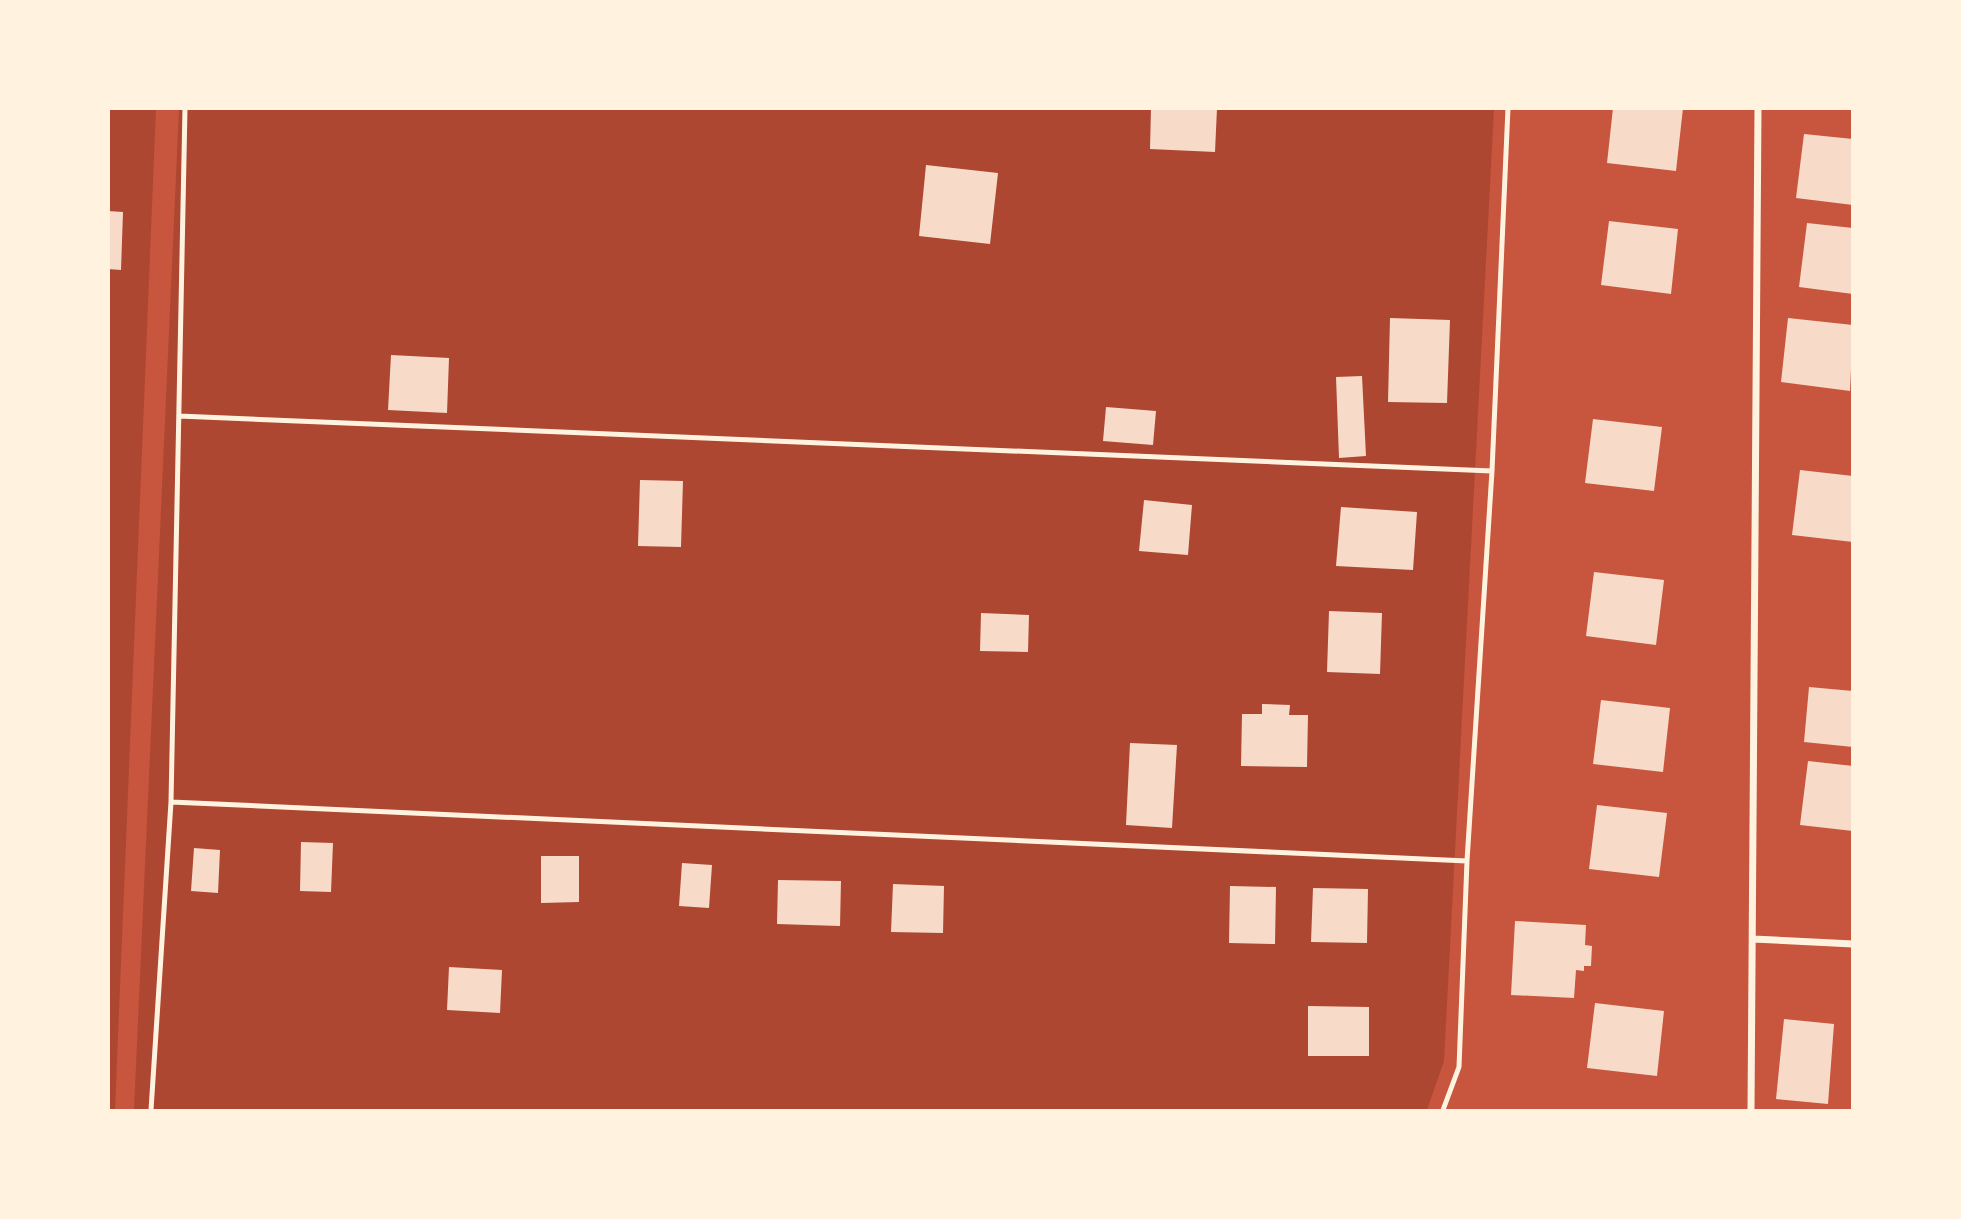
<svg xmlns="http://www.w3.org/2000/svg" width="1961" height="1219" viewBox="0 0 1961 1219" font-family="Manrope,sans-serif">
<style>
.green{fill:#ae4732}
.building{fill:#f7dbc8}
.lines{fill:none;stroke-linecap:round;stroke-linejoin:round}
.service{stroke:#fff3e0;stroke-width:5}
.minor{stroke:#fff3e0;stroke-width:7}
</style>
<rect width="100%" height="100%" fill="#c8553d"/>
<path class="green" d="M108 109H156L115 1110H108Z
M179 109H1494L1444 1061 1427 1110H134Z"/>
<path class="building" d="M1151 108H1217L1215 152 1150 149Z
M1613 108H1683L1676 171 1607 163Z
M1804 134 1853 139V205L1796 198Z
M926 165 998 173 990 244 919 236Z
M108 211 123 212 121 270 108 269Z
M1609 221 1678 229 1671 294 1601 285Z
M1807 223 1853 228V294L1799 287Z
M1390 318 1450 320 1447 403 1388 402Z
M1788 318 1853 325 1850 391 1781 382Z
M391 355 449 358 447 413 388 410Z
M1362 376 1366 456 1339 458 1336 377Z
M1106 407 1156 411 1153 445 1103 441Z
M1593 419 1662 427 1654 491 1585 483Z
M1800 470 1853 476V542L1792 535Z
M640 480 683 481 681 547 638 546Z
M1144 500 1192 505 1188 555 1139 551Z
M1341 507 1417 512 1413 570 1336 566Z
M1594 572 1664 580 1656 645 1586 636Z
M1329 611 1382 613 1380 674 1327 672Z
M981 613 1029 615 1028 652 980 651Z
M1809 687 1853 691V747L1804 742Z
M1601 700 1670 708 1663 772 1593 764Z
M1262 704 1290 705 1289 715H1308L1307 767 1241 766 1242 714H1262Z
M1130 743 1177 745 1172 828 1126 825Z
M1808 761 1853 766V831L1800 825Z
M1597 805 1667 813 1659 877 1589 869Z
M301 842 333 843 331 892 300 891Z
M194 848 220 850 218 893 191 891Z
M541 856H579V902L541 903Z
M682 863 712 865 709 908 679 906Z
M778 880 841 881 840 926 777 924Z
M893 884 944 886 943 933 891 932Z
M1230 886 1276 887 1275 944 1229 943Z
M1313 888 1368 889 1367 943 1311 942Z
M1515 921 1586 925 1585 945 1592 946 1591 966H1584V971L1576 970 1574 998 1511 995Z
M449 967 502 970 500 1013 447 1010Z
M1595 1003 1664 1011 1657 1076 1587 1068Z
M1308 1006 1369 1007V1056H1308Z
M1784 1019 1834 1024 1828 1104 1776 1099Z"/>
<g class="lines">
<path class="service" d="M179 416 1492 471
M171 802 1467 861
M151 1110 171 802 185 108
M1443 1110 1459 1067 1467 861 1492 471 1508 108"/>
<path class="minor" d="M1753 939 1853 944
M1751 1110 1758 108"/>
</g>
<rect width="1961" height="1219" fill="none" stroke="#fff3e0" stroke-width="220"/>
</svg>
